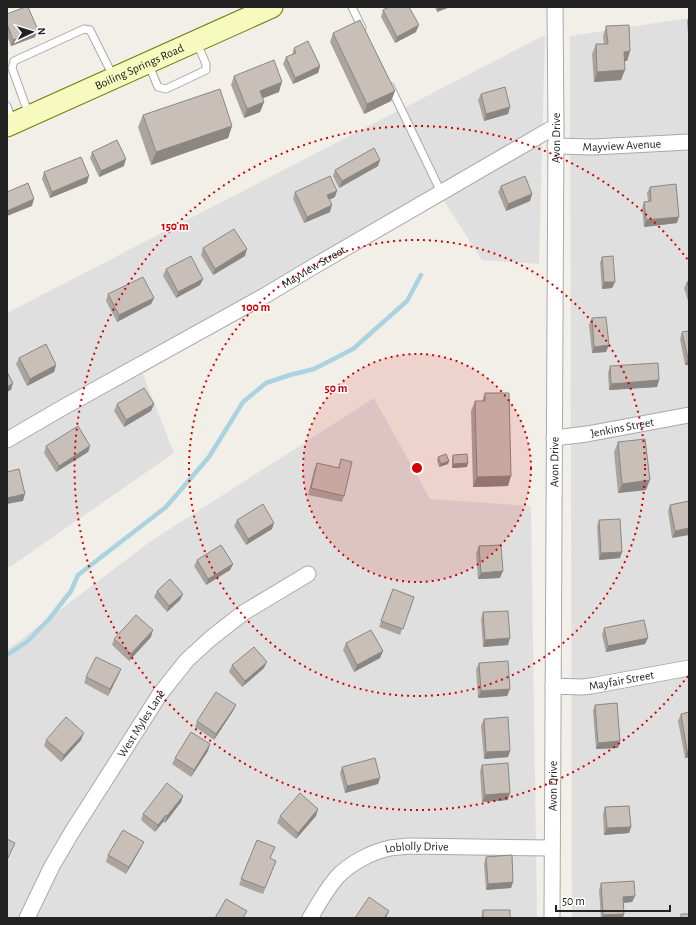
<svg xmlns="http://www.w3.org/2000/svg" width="696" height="925" viewBox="0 0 696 925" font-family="'Alegreya Sans',sans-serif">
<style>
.residential{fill:#e0dfdf}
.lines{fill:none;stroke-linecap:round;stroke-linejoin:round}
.stream{stroke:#aad3df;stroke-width:4.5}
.lane-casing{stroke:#a9a9a9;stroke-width:9}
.street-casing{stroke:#a9a9a9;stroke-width:17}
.secondary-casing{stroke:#707d05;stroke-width:23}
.lane{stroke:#fff;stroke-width:7}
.street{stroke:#fff;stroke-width:15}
.secondary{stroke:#f7fabf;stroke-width:21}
.wall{fill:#aba49e}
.shaded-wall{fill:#8b8681}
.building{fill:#c7bfb8;stroke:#8b8681}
.ring{fill:none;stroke:#d40000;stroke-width:2;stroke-dasharray:2 4}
.labels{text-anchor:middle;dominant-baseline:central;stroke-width:3;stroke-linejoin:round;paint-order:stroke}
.street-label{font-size:12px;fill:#222;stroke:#fff}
.centre{fill:#d40000;stroke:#fff;stroke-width:2}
.ring-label{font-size:12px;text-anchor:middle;font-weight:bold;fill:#d40000;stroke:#fff;stroke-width:3;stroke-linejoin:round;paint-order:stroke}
</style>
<rect width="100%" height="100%" fill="#f2efe9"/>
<path class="residential" d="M689 18V918H572L570 36Z
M545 35 539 264 482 260 439 193 143 374 174 453 7 569V313Z
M374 398 430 499 531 506 537 918H7V650L151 541Z"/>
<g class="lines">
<path class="stream" d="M7 655 28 641 49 619 71 591 78 575 166 507 209 457 243 402 266 383 290 375 314 369 353 349 407 301 421 275"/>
<defs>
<path id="lane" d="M352 7 362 28
M149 65 158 87 166 89 206 70V64L197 43
M390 86 441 192
M7 106 12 121
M29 115 12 68 14 61 84 29 90 30 113 76"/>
<g id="street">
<path id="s1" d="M555 146 593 147 689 142"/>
<path id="s2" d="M554 438 587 434 689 415"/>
<path id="s3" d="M7 440 62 408 266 295 311 268 556 126"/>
<path id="s4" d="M553 686 582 687 591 686 689 668"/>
<path id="s5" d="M27 918 52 866 72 832 160 694 187 660 210 639 243 613 308 574"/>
<path id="s6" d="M310 918C318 905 327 888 338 876 351 863 371 852 390 848 396 847 402 847 408 846L552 848"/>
<path id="s7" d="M552 918 556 126 555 7"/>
</g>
<g id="secondary">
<path id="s8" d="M7 126 272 7"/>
</g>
</defs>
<use href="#lane" class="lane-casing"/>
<use href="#street" class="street-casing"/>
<use href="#secondary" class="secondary-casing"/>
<use href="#lane" class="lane"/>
<use href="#street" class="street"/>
<use href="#secondary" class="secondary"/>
</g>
<path class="wall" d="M435 7H450L437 12Z
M383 10 416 32 395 43 381 17Z
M7 14 35 37 11 46 7 36Z
M689 16V48L687 21Z
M606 26 630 51 627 61H624L621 80 594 82 592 54 596 44H604L603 36Z
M333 33 395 91 391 101 364 114 330 42Z
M294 48 320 66 318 73 293 84 283 64 286 57 292 55Z
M234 76 279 92 262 98 264 102 260 112 244 118 231 85Z
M481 94 510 107 508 114 484 121 478 100Z
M143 115 232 126 228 138 151 165 138 127Z
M92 152 124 166 99 177 90 158Z
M378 166 339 188 333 176 335 170Z
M44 172 87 183 50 198 42 179Z
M501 186 532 194 530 201 506 211 498 192Z
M650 187 677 223 644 227 642 208 644 202 648 201 647 193Z
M295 192 335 197 329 200 330 212 304 223 293 199Z
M203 248 245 256 213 275 201 255Z
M602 257 615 282 612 288 602 289 600 263Z
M166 269 203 279 200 285 176 298 163 276Z
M689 281V304L684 288 687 282Z
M108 294 154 298 151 304 117 322 106 301Z
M592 318 606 352 592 353 589 325Z
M689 331V365H685L680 339 682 332Z
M19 358 56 365 54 372 27 386 16 364Z
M610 366 659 380 657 387 609 390 608 373Z
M485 393 508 486 473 487 471 411 475 401H482Z
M117 404H154L151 411 124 427 114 411Z
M618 442 646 490 618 493 614 452Z
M46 446H90L88 452 56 472 44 453Z
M453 455 467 467 452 468V458Z
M438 457 449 461 448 464 439 467 437 460Z
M341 459 344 496 342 502 308 495 314 470 317 463 338 468Z
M689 501 672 538 668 511 670 505Z
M237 520 272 529 246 545 234 526Z
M599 520 622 552 620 558 599 560 597 527Z
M479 546 500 578 478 579 476 553Z
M197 560 233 564 230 570 206 585 194 566Z
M393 589 414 597 400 635 379 627Z
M157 591 183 594 180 600 167 612 154 597Z
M483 612 508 645 483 647 481 619Z
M604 628 645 644 606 652 602 635Z
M151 637 129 661 112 645 114 639Z
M346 643 383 651 380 658 354 672 343 650Z
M479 663 510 689 507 696 478 698 476 669Z
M232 665 264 668 242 687 229 672Z
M121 669 118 676 108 696 84 683 86 677Z
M236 705 233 711 214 740 195 727 197 721Z
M595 705 620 741 618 748 596 749 593 711Z
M689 712V757L685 758 678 721 681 714Z
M484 719 510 751 508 757 484 759 481 726Z
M46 740H81L61 762 44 746Z
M208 751 191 777 172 764 175 758Z
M482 765 508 800 482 802 480 771Z
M342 767 378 784 345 793 340 773Z
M183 796 181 802 165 823 163 822 155 832 141 820 143 814Z
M605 807 631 827 629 833 604 835 603 814Z
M280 816H316L296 839 277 823Z
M257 840 270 859 276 861 263 894 239 885Z
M141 848 126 874 106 862 108 855Z
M486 857 513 882 511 888 486 890 484 864Z
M601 883 635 896 632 902 624 903V914L623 918H601L599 890Z
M483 910 510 918H481Z"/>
<path class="shaded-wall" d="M438 7H450L437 12Z
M419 25 416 32 395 43 397 37Z
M38 30 35 37 11 46 13 40Z
M630 51 627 61H620L624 52Z
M320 66 318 73 293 84 295 78Z
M625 70 621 80 594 82 597 72Z
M282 82 279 92 256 101 260 91Z
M395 91 391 101 364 114 367 104Z
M264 102 260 112 244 118 247 109Z
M510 107 508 114 484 121 486 114Z
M232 126 228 138 151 165 156 152Z
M126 159 124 166 99 177 101 171Z
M380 160 378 166 339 188 342 181Z
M89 176 87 183 50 198 52 192Z
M337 191 335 197 325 202 327 195Z
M532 194 530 201 506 211 508 204Z
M34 199 32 206 7 216V211Z
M332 205 330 212 304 223 307 217Z
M679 217 677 223 644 227 646 220Z
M247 249 245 256 213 275 215 269Z
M203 279 200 285 176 298 178 292Z
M604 282H615L612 288 602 289Z
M154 298 151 304 117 322 119 315Z
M609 345 606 352 592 353 594 347Z
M688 359H689V365H685Z
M56 365 54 372 27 386 30 379Z
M659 380 657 387 609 390 611 384Z
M13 383 11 390 7 392V387Z
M154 404 151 411 124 427 126 420Z
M90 446 88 452 56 472 59 466Z
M449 461 448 464 439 467 441 464Z
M468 463 467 467 452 468 453 464Z
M511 476 508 486 473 487 477 477Z
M650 480 646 490 618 493 622 484Z
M25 494 23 501 7 504V498Z
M274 523 272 529 246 545 248 539Z
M689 528V535L672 538 675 531Z
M622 552 620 558 599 560 601 553Z
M233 564 230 570 206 585 208 579Z
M503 571 500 578 478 579 481 573Z
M183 594 180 600 167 612 169 606Z
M153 630 151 637 129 661 131 654Z
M510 638 508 645 483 647 485 640Z
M648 638 645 644 606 652 608 646Z
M383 651 380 658 354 672 357 665Z
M267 662 264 668 242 687 245 681Z
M121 669 118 676 108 696 110 689Z
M510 689 507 696 478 698 481 691Z
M236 705 233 711 214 740 216 734Z
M84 733 81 740 61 762 64 755Z
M620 741 618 748 596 749 598 743Z
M210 744 208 751 191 777 194 770Z
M510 751 508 757 484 759 486 752Z
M687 751H689V757L685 758Z
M380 778 378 784 345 793 347 786Z
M510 793 508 800 482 802 485 795Z
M183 796 181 802 165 823 167 816Z
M318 809 316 816 296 839 298 833Z
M166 815 163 822 155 832 158 825Z
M631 827 629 833 604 835 607 828Z
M144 842 141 848 126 874 129 867Z
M513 882 511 888 486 890 488 884Z
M635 896 632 902 621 903 623 897Z
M389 911 386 918H384Z
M624 914 623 918H602L603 915Z"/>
<path class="building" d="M25 7H28L38 30 13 40 7 24V14Z
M389 7H409L419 25 397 37 383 10Z
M360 20 395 91 367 104 333 33Z
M629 25 630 51 624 52 625 70 597 72 596 44H608L606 26Z
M308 41 320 66 295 78 286 57 296 53 294 48Z
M274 60 282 82 260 91 264 102 247 109 234 76Z
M505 87 510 107 486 114 481 94Z
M220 89 232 126 156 152 143 115Z
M117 140 126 159 101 171 92 152Z
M374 148 380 160 342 181 335 170Z
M81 157 89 176 52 192 44 172Z
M330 176 337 191 327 195 332 205 307 217 295 192Z
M525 176 532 194 508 204 501 186Z
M28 183 34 199 7 211V192Z
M676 184 679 217 646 220 644 202 651 201 650 187Z
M234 229 247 249 215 269 203 248Z
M191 256 203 279 178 292 166 269Z
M613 256 615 282H604L602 257Z
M143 277 154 298 119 315 108 294Z
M689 281V289L687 282Z
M606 317 609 345 594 347 592 318Z
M689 331V359H688L682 332Z
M46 344 56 365 30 379 19 358Z
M658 363 659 380 611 384 610 366Z
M7 372 13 383 7 387Z
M144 388 154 404 126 420 117 404Z
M485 393H509L511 476 477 477 475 401H485Z
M78 426 90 446 59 466 46 446Z
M645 439 650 480 622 484 618 442Z
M446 454 449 461 441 464 438 457Z
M467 454 468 463 453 464V455Z
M341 459 352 462 344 496 311 488 317 463 339 468Z
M19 469 25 494 7 498V472Z
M689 501V528L675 531 670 505Z
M263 504 274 523 248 539 237 520Z
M620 519 622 552 601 553 599 520Z
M221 545 233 564 208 579 197 560Z
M501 545 503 571 481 573 479 546Z
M170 579 183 594 169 606 157 591Z
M393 589 414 597 403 629 381 621Z
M508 611 510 638 485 640 483 612Z
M136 615 153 630 131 654 114 639Z
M644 620 648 638 608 646 604 628Z
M371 630 383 651 357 665 346 643Z
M254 647 267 662 245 681 232 665Z
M96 657 121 669 110 689 86 677Z
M508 661 510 689 481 691 479 663Z
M216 692 236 705 216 734 197 721Z
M617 703 620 741 598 743 595 705Z
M689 712V751H687L681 714Z
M66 717 84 733 64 755 46 740Z
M508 717 510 751 486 752 484 719Z
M191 732 210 744 194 770 175 758Z
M375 758 380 778 347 786 342 767Z
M508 763 510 793 485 795 482 765Z
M167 783 183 796 167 816 166 815 158 825 143 814Z
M300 793 318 809 298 833 280 816Z
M629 806 631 827 607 828 605 807Z
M123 830 144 842 129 867 108 855Z
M7 839 15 843 7 860Z
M257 840 275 847 270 858 276 861 265 888 241 879Z
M512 855 513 882 488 884 486 857Z
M634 881 635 896 623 897 624 914 603 915 601 883Z
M369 897 389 911 384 918H355Z
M226 899 247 911 243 918H215Z
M483 910H510V918H483Z
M681 914H689V918H681Z"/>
<circle cx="417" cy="468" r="114" fill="#d40000" fill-opacity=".12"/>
<g class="ring">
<circle cx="417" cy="468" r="114"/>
<circle cx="417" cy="468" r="228"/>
<path d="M688 676A342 342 0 1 1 688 260"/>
</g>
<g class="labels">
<g class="street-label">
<text stroke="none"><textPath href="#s8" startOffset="145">Boiling Springs Road</textPath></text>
<text stroke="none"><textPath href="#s7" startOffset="780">Avon Drive</textPath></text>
<text stroke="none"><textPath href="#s1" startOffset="67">Mayview Avenue</textPath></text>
<text stroke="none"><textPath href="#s3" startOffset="352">Mayview Street</textPath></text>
<text stroke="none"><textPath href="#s2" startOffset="69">Jenkins Street</textPath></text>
<text stroke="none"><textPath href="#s7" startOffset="456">Avon Drive</textPath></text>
<text stroke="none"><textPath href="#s4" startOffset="69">Mayfair Street</textPath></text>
<text stroke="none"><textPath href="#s5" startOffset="226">West Myles Lane</textPath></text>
<text stroke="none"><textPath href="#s7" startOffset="132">Avon Drive</textPath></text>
<text stroke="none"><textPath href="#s6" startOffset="137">Loblolly Drive</textPath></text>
</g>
</g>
<circle cx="417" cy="468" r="6" class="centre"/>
<g class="ring-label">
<text x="175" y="230">150 m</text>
<text x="256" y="311">100 m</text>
<text x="336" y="392">50 m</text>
</g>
<rect width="696" height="925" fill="none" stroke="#222222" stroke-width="16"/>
<g transform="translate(32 32) rotate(86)" stroke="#ffffff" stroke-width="3" paint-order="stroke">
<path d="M0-3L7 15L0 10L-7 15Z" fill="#222222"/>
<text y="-6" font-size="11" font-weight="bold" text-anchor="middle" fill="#222222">N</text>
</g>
<path d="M556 905v6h114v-6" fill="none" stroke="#222222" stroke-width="2"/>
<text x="562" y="905" font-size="12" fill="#222222" stroke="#ffffff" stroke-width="3" paint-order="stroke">50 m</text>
</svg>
